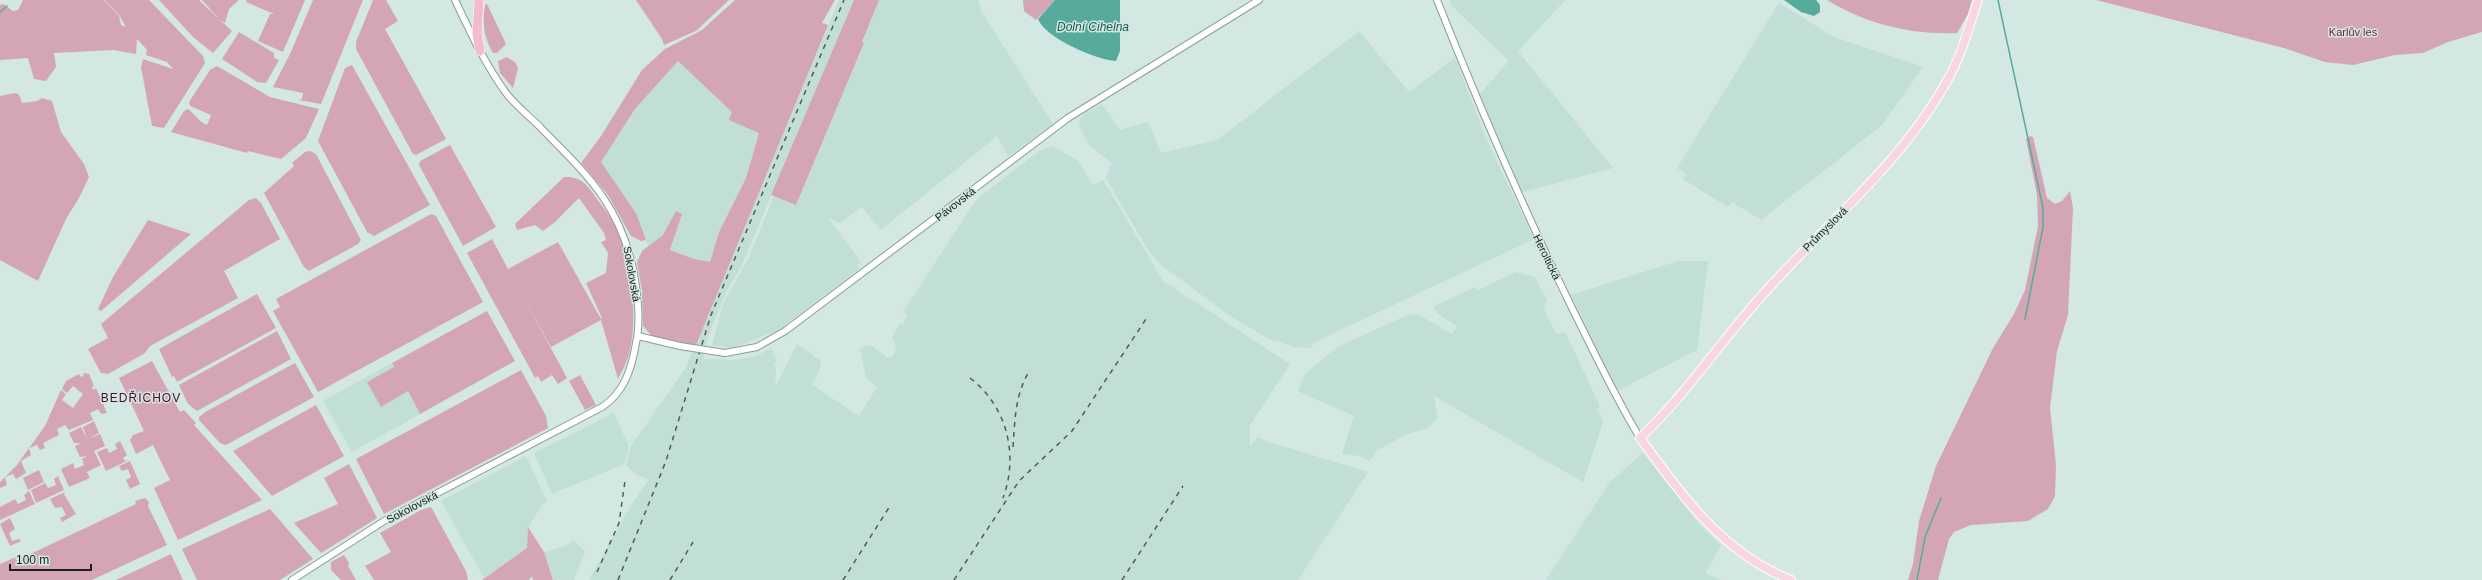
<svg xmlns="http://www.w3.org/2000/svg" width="2482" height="580" viewBox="0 0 2482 580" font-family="Arial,sans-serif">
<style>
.built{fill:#c1ded7}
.green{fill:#d4a6b5}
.water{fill:#57ab9d}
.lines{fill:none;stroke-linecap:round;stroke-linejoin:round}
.stream{stroke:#57ab9d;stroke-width:1.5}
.minor-casing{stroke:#8a9d99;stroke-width:8}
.major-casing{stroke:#fff;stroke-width:10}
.highway-casing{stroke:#fff;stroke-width:10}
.minor{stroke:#fff;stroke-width:6}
.major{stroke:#f8d7e2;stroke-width:8}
.highway{stroke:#f3bcce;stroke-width:9}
.rail{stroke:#515c5a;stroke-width:1.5;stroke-dasharray:5 5;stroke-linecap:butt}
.minor-bridge-casing{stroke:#8a9d99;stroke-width:8;stroke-linecap:butt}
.minor-bridge{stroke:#fff;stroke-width:6}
.labels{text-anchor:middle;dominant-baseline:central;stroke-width:3;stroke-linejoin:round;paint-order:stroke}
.park-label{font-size:11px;fill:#6f2244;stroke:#d3e7e3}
.street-label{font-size:11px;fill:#19201f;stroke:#d3e7e3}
.water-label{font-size:12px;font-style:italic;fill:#175c52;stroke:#d3e7e3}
.neighbourhood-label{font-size:12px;letter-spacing:1px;fill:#4d0c2b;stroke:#d3e7e3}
</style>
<rect width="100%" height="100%" fill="#d3e7e3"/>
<path class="built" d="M839 0H854L741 267 725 294 706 343 703 359 734 360 756 356 771 348 777 362 774 364 776 369 775 388 797 344 821 361 820 369 812 385 859 416 877 387 866 378 860 348 870 345 887 357H891L897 350 892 337 900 324H904L907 315 903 312 976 200 1039 151 1053 146 1078 161 1093 185 1103 180 1163 281 1290 364 1250 425V447L1258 437 1268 442 1368 472 1298 580H589L630 507 649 479 636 475 626 465 631 446 685 369Z
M879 0H978L981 11 1053 124 1008 156 997 136 881 230 862 207 840 223 828 218 861 262 857 265 859 269 778 330 732 348 712 345 723 304 749 258 774 196 796 205 864 44 862 43Z
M1449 0H1565L1518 51 1613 168 1522 192 1479 95 1509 61 1453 7Z
M1779 3 1834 37 1923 67 1882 125 1761 220 1732 202 1728 207 1683 179 1686 174 1677 168Z
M1359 31 1409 92 1455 58 1487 141 1534 239 1321 339 1309 348 1293 347 1275 339 1276 343 1227 314 1160 264 1148 250 1106 178 1112 163 1090 146 1079 126 1080 120 1083 115 1102 104 1120 130 1148 122 1161 153 1217 140Z
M678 61 733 112 730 120 759 133 746 178 719 232 710 262 694 259 670 250 675 238 666 232 658 240 648 246 636 213 601 162 635 109Z
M1678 261H1708L1697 350 1617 391 1571 295Z
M1516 272 1535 277 1547 301 1543 307 1556 334 1565 332 1600 406 1597 409 1603 422 1583 482 1434 396 1438 418 1427 428 1407 434 1378 450 1369 461 1360 456 1342 454 1354 416 1298 391 1305 374 1337 347 1410 314 1419 315 1452 334 1457 326 1438 314 1433 307 1475 287 1478 290Z
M392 363 420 414 352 452 323 401Z
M614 413 629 447 624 464 552 494 534 453Z
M1643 453 1699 524 1721 546 1705 573 1721 580H1546L1610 482Z
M526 456 547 502 543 504 528 527 527 548 484 578 441 501Z
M574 540 585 552 574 580H553L544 552 566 546Z"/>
<path class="green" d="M23 0H104L119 16 121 25 126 27 119 15 105 0H149L203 56 205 63 164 128 152 126 141 67 143 59 173 69 167 62 146 55 147 50 137 39 136 54 113 50 54 53 56 67 46 81 34 79 28 58 0 60V5L3 4 13 11 18 10Z
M159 0H199L219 19 202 0H239L229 9 225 23 220 20 232 31 213 53 193 37Z
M247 0H305L283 52 258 41 270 14H274L246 2Z
M313 0H363L321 104 299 100 302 99 303 93 273 87 290 54Z
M373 0H386L398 21 385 29 446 139 416 155 413 154 356 49V42Z
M636 0H729L696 31 664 45 662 39Z
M735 0H835L822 23 828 25 696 345 652 336 643 326 642 291 637 262 642 251 663 235 676 211 682 214 670 250 694 259 710 262 719 232 746 178 759 133 729 120 732 112 678 61 635 109 601 162 636 213 646 240 641 241 631 236 608 195 581 163 601 136 642 70 665 49 702 30Z
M854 0H879L862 42 864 43 796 205 771 195Z
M1023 0H1055L1036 20 1024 11Z
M1827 0H1972L1968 14 1957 33C1911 35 1866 24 1827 0Z
M2096 0H2482V32L2448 42 2423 53 2395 55 2353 65 2325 62 2284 48Z
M487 4 506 44 497 53H493C484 38 482 22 485 5Z
M239 32 274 53V58L279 60 266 83 257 82 222 59Z
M507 57 515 62 518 68 513 88 500 73 498 61Z
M352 65 430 205 374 236 367 232 318 141 345 68Z
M217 66 270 97 319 109 306 138 281 159 248 151 247 153 171 132 184 111 188 109C195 114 199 122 207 125L211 115 190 106 189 102 210 70Z
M16 93 19 95 22 103 37 101 42 98 52 101 61 132 84 164 89 177 79 198 66 219 38 281 0 260V96Z
M2030 136 2033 137 2047 198 2055 204 2062 201 2070 191 2073 208 2068 315 2057 351 2050 408 2056 465 2055 496 2048 509 2028 521 1971 525 1954 532 1949 539 1938 580H1908L1913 564 1919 521 1936 466 1993 348 2014 314 2025 290 2038 226 2037 195 2026 139Z
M450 145 496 227 463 246 419 165 420 161Z
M310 151 316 154 361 240 358 244 309 271 304 267 264 193 294 166 292 163 305 152Z
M564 177C582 176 588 186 597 199 602 206 609 214 613 221 631 257 639 315 629 354 627 362 622 371 618 379L601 320 551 347 520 291 567 378 558 384 552 375 541 382 538 376 535 378 467 253 492 239 508 269 558 242 601 319 602 318 586 283 606 273 608 253 601 242 606 240 604 233 579 198 555 222 543 231 535 225 517 230 515 224Z
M256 198 261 203 280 239 224 271 238 298 150 346 145 353 108 374 101 373 88 349 108 338 101 324 249 200Z
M431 214 436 216 483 302 318 392 273 311 280 307 276 299Z
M148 220 191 234 101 311 98 309 113 277Z
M257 294 276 328 177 382 174 376 172 377 159 349Z
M487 311 515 361 420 414 408 391 381 407 367 382 394 367 407 391 392 363Z
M277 331 291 359 197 411 188 404 179 385Z
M152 361 180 412 184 410 196 423 194 425 262 500 178 540 154 488 170 480 153 445 136 454 130 440 133 435 144 431 119 378Z
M295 363 314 397 226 445 220 443 199 420V417L207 411Z
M521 370 546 416 548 428 384 514 356 459Z
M83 373 89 374 94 386 92 387 93 390 96 388 107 413 101 414 98 409 90 413 93 420 69 430 65 425 57 429 59 435 43 443 45 448 40 450 37 445 29 448 31 455 21 461 26 473 16 479 13 474 5 477 7 485 0 488V482L17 465 45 426 61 390 66 394 62 400 73 408 83 394 73 386 67 393 62 389 66 381 79 374 81 377 84 375Z
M580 375 596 405 585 410 569 381Z
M316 405 344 456 272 496 233 451Z
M94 421 99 433 88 439 100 434 105 446 94 451 101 465 87 472 90 478 69 487 61 469 73 463 75 469 84 465 82 459 87 456 80 457 75 446 81 443H74L69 433 81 427 87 439 83 427Z
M120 441 127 455 123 458 125 461 129 460 106 471 97 452 107 448 109 453 117 449 115 444Z
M130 461 140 484 130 489 126 480 131 477 128 469 122 471 119 466Z
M349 464 377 518 321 553 294 523 338 504 324 478Z
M39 470 44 482 28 490 23 478Z
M58 476 64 490 36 503 31 490 45 483 48 488 56 485 54 479Z
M29 491 35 504 0 520V507L15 499 18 504 26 500 24 495Z
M65 492 64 494 76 514 62 522 60 518 66 515 62 507 55 508 50 499Z
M145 498 149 502 148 506 167 545 92 580H0V564L16 557 26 556 136 504 135 501Z
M431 507 466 571 468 580H374L365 566 391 552 380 533 421 510Z
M270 509 313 559 280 580H197L182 549Z
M10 518 15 529 9 533 12 541 19 539 21 541 10 546 0 524Z
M528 527 544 552 553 580H533L532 576 529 580H482L527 548Z
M171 554 183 580H116Z
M344 555 349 563 348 566 356 580H341L331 570V562Z"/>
<path class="water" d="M1055 0H1120V51L1116 61C1097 60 1045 38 1038 19Z
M1784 0H1816L1820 5V12L1814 16 1801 12Z"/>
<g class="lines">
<path class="stream" d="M1998 0 2043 208V227L2025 319
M0 12 7 6
M1917 580 1925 537 1941 498"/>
<defs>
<path id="minor" d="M1437 0C1479 106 1524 210 1574 312 1595 354 1615 397 1640 438
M638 336 680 346
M725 353 757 347 785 331 1068 118 1259 0
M292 580 384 521 602 407C624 393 632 368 636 343 641 320 638 296 634 274 621 205 587 175 540 127 529 116 515 105 506 93 485 64 470 32 455 0"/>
<path id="major" d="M1791 580C1722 553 1682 495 1640 438 1687 394 1722 339 1766 291 1828 222 1903 162 1948 79 1962 54 1969 27 1978 0"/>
<path id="highway" d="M479 0 477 34 480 51"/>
</defs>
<use href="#minor" class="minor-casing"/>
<use href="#major" class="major-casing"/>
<use href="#highway" class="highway-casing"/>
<use href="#minor" class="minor"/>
<use href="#major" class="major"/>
<use href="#highway" class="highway"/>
<path class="rail" d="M970 378C1007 406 1019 455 1003 498
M1013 447C1015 419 1015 394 1030 370
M597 572 619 523 625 481
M618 580 666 461 711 315 844 0
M670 580 693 542
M843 580 890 506
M954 580 1019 481 1072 431 1148 316
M1122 580 1183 486"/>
<defs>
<path id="minor-bridge" d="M680 346 725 353"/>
</defs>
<use href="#minor-bridge" class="minor-bridge-casing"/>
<use href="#minor-bridge" class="minor-bridge"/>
</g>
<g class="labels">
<g class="park-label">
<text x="2353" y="32">Karlův les</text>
</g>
<g class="street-label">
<text transform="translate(955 204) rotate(-38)">Pávovská</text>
<text transform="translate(1825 229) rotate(-45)">Průmyslová</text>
<text transform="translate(1547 257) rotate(64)">Heroltická</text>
<text transform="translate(632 274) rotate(80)">Sokolovská</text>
<text transform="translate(412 507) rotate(-28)">Sokolovská</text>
</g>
<g class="water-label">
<text x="1093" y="27">Dolní Cihelna</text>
</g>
<g class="neighbourhood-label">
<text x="141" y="398">BEDŘICHOV</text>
</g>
</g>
<path d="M10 564v6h81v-6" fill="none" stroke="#19201f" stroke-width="2"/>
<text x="16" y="564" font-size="12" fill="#19201f" stroke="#d3e7e3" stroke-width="3" paint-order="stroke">100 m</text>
</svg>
